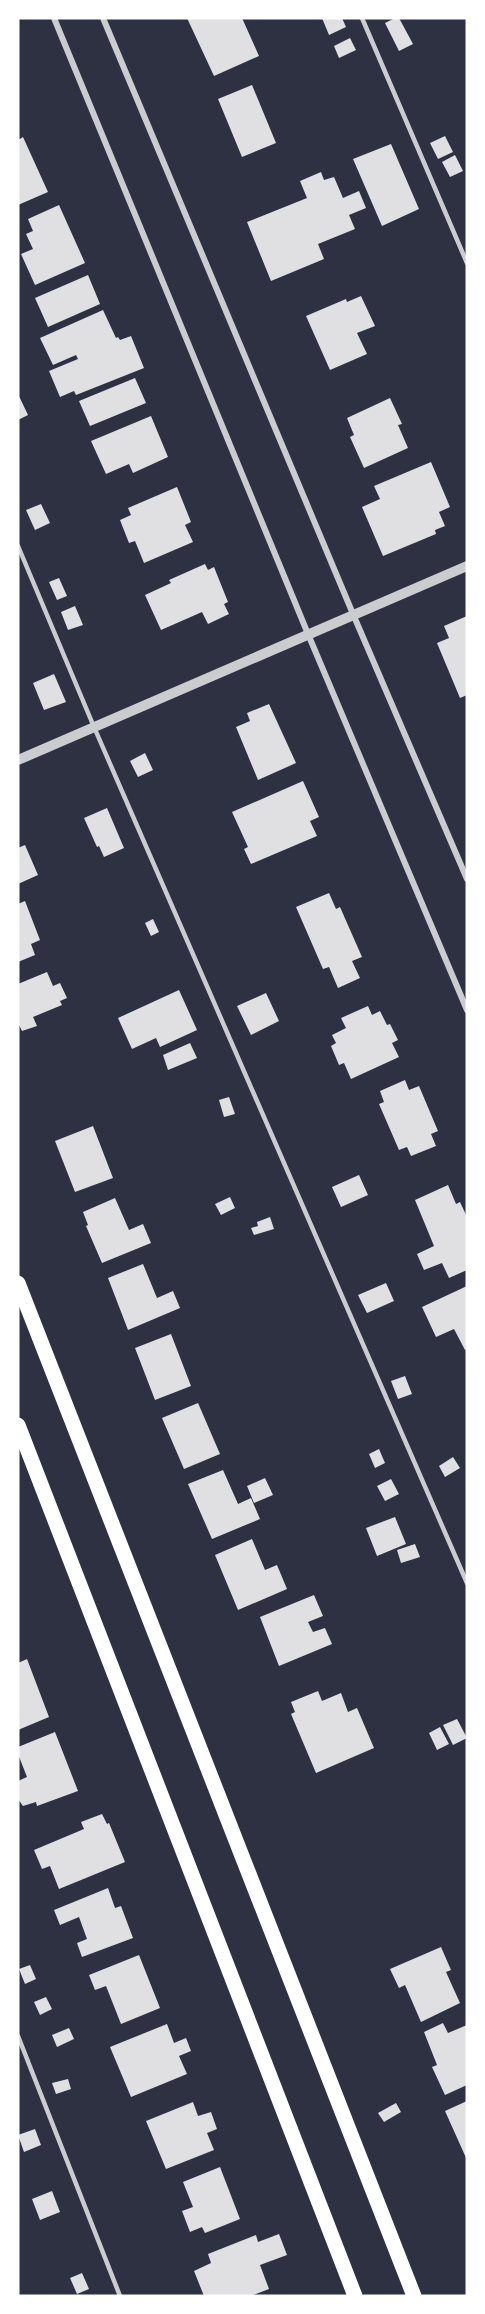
<svg xmlns="http://www.w3.org/2000/svg" width="485" height="2314" viewBox="0 0 485 2314" font-family="'Source Sans 3',sans-serif">
<style>
.building{fill:#e0e0e3}
.lines{fill:none;stroke-linecap:round;stroke-linejoin:round}
.service{stroke:#caccd0;stroke-width:4.5}
.minor{stroke:#caccd0;stroke-width:6}
.tertiary{stroke:#caccd0;stroke-width:10}
.primary{stroke:#fff;stroke-width:15}
</style>
<rect width="100%" height="100%" fill="#2d3142"/>
<path class="building" d="M187 18H242L259 56 214 76Z
M322 18H342L346 27 329 35Z
M395 18H399L413 44 399 51 385 23Z
M350 38 356 50 339 58 334 46Z
M252 85 276 143 242 157 218 99Z
M445 136 453 152 438 159 430 143Z
M23 137 48 192 18 205V140Z
M391 144 419 209 382 226 353 159Z
M455 155 463 171 450 177 442 162Z
M321 172 324 180 334 177 343 198 359 191 366 208 349 215 355 229 318 244 324 259 271 281 247 222 307 198 300 181Z
M59 205 85 263 35 285 21 254 33 249 26 234 33 231 28 219Z
M88 275 100 304 48 327 35 298Z
M361 296 375 326 357 333 367 354 330 370 306 316 346 299 347 302Z
M103 310 116 338 118 337 120 340 131 336 144 368 76 395 74 391 60 397 49 371 78 359 76 355 53 365 40 338Z
M135 378 146 403 90 426 79 401Z
M18 394 28 415 18 420Z
M390 398 402 424 398 425 408 448 364 468 350 437 354 435 347 418Z
M151 416 168 457 133 473 129 464 106 474 91 441Z
M431 462 450 507 439 512 445 526 435 530 436 534 383 556 362 507 380 499 374 486Z
M177 487 191 522 185 525 193 542 144 563 135 541 129 543 120 520 131 515 128 508Z
M41 504 50 523 35 530 26 510Z
M205 564 208 570 214 567 228 602 224 604 229 614 208 624 202 612 161 630 145 595 171 583 169 580Z
M59 578 67 596 57 600 49 582Z
M75 606 83 625 68 630 61 612Z
M467 616V695L460 698 437 643 449 638 444 626Z
M54 674 66 702 44 710 33 683Z
M269 704 296 763 258 780 236 727 250 721 247 713Z
M145 753 153 770 138 777 130 761Z
M303 781 319 817 310 821 317 836 251 864 244 849 248 847 232 812Z
M107 808 124 848 104 857 99 846 97 847 84 818Z
M25 845 38 875 18 884V848Z
M329 893 336 909 340 907 362 957 352 961 360 978 338 988 329 967 323 969 296 907Z
M25 901 40 940 31 944 35 955 18 962V904Z
M153 919 159 932 151 936 145 923Z
M47 972 53 986 60 983 67 998 60 1001 62 1005 33 1017 37 1026 22 1031 18 1023V984Z
M179 990 197 1030 160 1047 156 1038 132 1049 118 1018Z
M266 993 279 1021 251 1035 237 1006Z
M368 1006 372 1015 380 1011 387 1025 390 1024 398 1040 392 1043 399 1057 351 1079 344 1063 339 1065 331 1046 336 1043 332 1035 346 1028 341 1018Z
M190 1043 197 1058 168 1070 163 1055Z
M405 1080 409 1090 419 1086 438 1131 431 1134 436 1146 411 1156 407 1147 399 1150 379 1104 384 1102 380 1091Z
M229 1097 235 1114 224 1117 219 1100Z
M93 1126 113 1178 75 1192 55 1141Z
M359 1175 368 1195 341 1207 332 1187Z
M448 1185 456 1204 460 1202 467 1217V1270L449 1278 442 1263 424 1270 417 1254 434 1246 415 1200Z
M230 1197 235 1208 221 1215 215 1204Z
M115 1198 129 1230 143 1224 151 1243 102 1263 86 1226 88 1225 83 1212Z
M270 1217 274 1229 254 1235 251 1228 258 1226 257 1222Z
M143 1264 157 1298 173 1291 180 1308 128 1330 108 1278Z
M386 1283 394 1301 367 1313 358 1295Z
M467 1286V1349L465 1350 454 1329 436 1337 422 1307Z
M171 1334 191 1386 155 1400 135 1348Z
M405 1376 412 1394 398 1399 391 1381Z
M198 1403 220 1454 184 1469 162 1418Z
M379 1449 385 1463 375 1468 369 1454Z
M453 1457 460 1468 445 1477 439 1466Z
M223 1470 238 1504 251 1498 260 1519 212 1539 188 1484Z
M265 1478 273 1495 254 1503 247 1486Z
M391 1479 399 1494 385 1501 377 1486Z
M395 1517 406 1544 377 1556 366 1528Z
M252 1539 265 1570 277 1565 287 1589 238 1610 215 1555Z
M415 1544 420 1557 401 1563 397 1550Z
M314 1595 323 1616 308 1622 313 1632 325 1628 332 1644 279 1666 260 1617Z
M27 1659 49 1717 18 1730V1663Z
M318 1691 322 1701 341 1693 348 1712 357 1708 374 1748 316 1773 291 1714 295 1712 291 1702Z
M457 1719 467 1738 453 1745 443 1725Z
M440 1727 449 1744 437 1750 429 1733Z
M55 1732 78 1791 37 1806 36 1802 23 1806 18 1799V1781L27 1777 18 1754V1747Z
M102 1814 107 1824 109 1823 125 1862 59 1889 50 1866 42 1869 34 1850 84 1829 81 1822Z
M108 1888 115 1908 121 1906 133 1938 82 1957 77 1943 87 1939 79 1917 60 1925 54 1910Z
M441 1947 451 1970 446 1972 460 2003 421 2022 405 1985 399 1988 390 1969Z
M139 1955 160 2008 121 2024 106 1986 95 1990 89 1975Z
M30 1965 36 1979 25 1984 19 1969Z
M46 1997 52 2009 40 2015 34 2002Z
M443 2023 448 2033 467 2025V2085L445 2095 432 2067 437 2065 424 2032Z
M167 2024 174 2043 186 2038 191 2051 179 2056 187 2074 131 2097 110 2047Z
M69 2028 74 2039 57 2047 52 2035Z
M68 2079 71 2089 56 2094 52 2083Z
M467 2101V2160L445 2111Z
M193 2102 198 2116 211 2112 217 2129 207 2133 214 2150 166 2169 146 2121Z
M396 2103 401 2112 384 2122 378 2113Z
M35 2129 41 2145 24 2152 18 2135Z
M220 2167 240 2219 205 2233 202 2227 190 2232 182 2211 193 2207 183 2182Z
M52 2191 60 2212 40 2220 32 2199Z
M279 2234 287 2255 260 2265 269 2289 251 2296H204L194 2271 211 2263 208 2254 256 2235 258 2242Z
M82 2273 89 2289 77 2294 70 2278Z"/>
<g class="lines">
<path class="service" d="M362 18 467 263
M18 546 94 727 467 1583
M18 2036 120 2296"/>
<path class="minor" d="M54 18 308 634 467 1010
M103 18 353 614 467 879"/>
<path class="tertiary" d="M18 760 467 566"/>
<path class="primary" d="M18 1283 414 2296
M18 1425 355 2296"/>
</g>
<rect width="485" height="2314" fill="none" stroke="#ffffff" stroke-width="39"/>
</svg>
